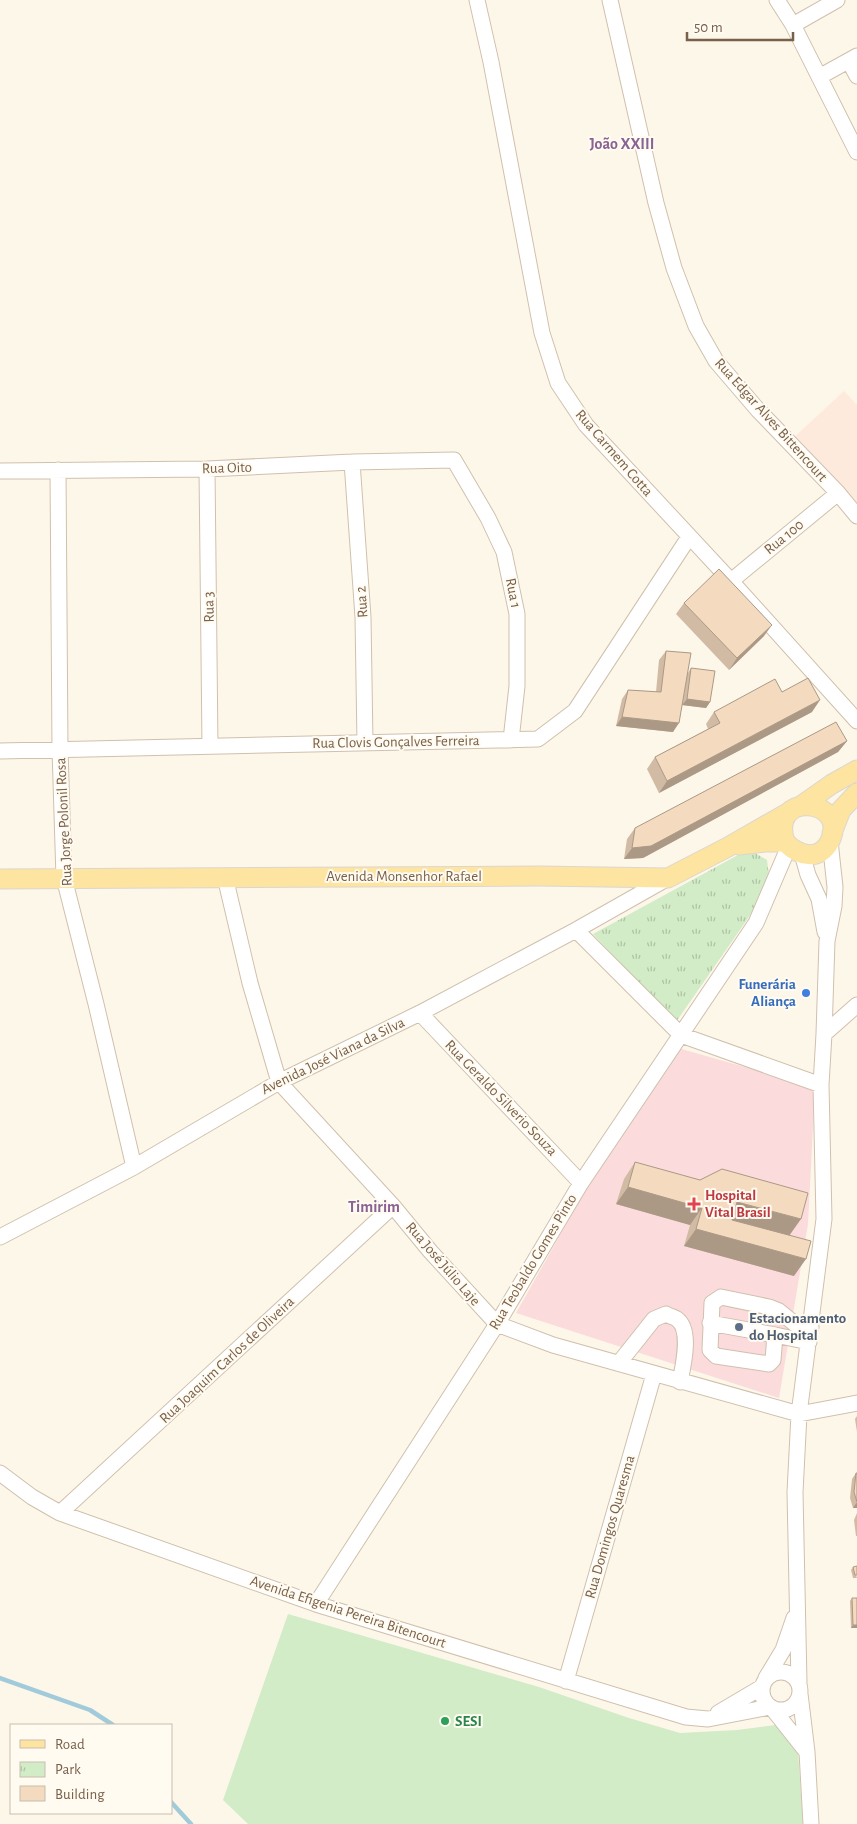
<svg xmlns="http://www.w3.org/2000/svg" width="857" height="1824" viewBox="0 0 857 1824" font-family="'Alegreya Sans',sans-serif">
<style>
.commercial{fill:#feeadc}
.medical{fill:#fbdbdc}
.green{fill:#d1ecc6}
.park{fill:url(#park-tufts)}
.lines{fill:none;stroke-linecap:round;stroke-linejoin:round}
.stream{stroke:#a1cbda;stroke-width:4.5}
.minor-casing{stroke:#d0c0ad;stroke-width:17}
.major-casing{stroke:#dcd6d0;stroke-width:21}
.minor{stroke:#fff;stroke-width:15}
.major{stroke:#fde4a0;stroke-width:19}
.wall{fill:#d2bba4}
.shaded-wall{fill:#ab9986}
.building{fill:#f4dabf;stroke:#ab9986}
.shop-dot{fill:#3f7fe0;stroke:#fffbf0;stroke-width:2}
.health-dot{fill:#e0444e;stroke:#fffbf0;stroke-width:2}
.service-dot{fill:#5c6f8a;stroke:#fffbf0;stroke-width:2}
.leisure-dot{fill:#2e9e5b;stroke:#fffbf0;stroke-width:2}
.labels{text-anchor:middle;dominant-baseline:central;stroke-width:4;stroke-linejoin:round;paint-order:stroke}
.street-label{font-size:15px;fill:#79604b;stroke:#fffbf0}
.shop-label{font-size:15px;font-weight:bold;fill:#366cbe;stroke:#fffbf0;text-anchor:end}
.health-label{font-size:15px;font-weight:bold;fill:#be3a42;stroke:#fffbf0;text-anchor:start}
.service-label{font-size:15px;font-weight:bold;fill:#4e5e75;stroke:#fffbf0;text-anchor:start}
.leisure-label{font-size:15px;font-weight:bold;fill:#27864d;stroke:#fffbf0;text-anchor:start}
.neighbourhood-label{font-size:16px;font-weight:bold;fill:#8a6395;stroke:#fffbf0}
</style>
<defs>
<pattern id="park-tufts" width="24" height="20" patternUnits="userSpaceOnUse" patternTransform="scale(1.25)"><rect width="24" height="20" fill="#d1ecc6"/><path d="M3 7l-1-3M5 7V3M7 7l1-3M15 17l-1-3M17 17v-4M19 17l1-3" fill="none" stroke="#aec3a3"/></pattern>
</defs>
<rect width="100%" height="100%" fill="#fdf7e9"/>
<path class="commercial" d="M844 391 857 405V520L789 442Z"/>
<path class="medical" d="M678 1048 815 1087 808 1224 779 1398 516 1313 589 1184Z"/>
<path class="green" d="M288 1614 539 1687 629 1718 680 1733 737 1730 783 1724 797 1737 803 1824H248L223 1800Z"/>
<path class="park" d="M755 853 767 860 769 876 760 901 676 1022 593 934 738 855Z"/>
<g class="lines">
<path class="stream" d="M0 1678 90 1710 113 1725
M171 1802 191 1824"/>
<defs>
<path id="minor" d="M477 0 491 62 542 333 558 383 586 425 731 581 857 721
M610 0 656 203 674 268 696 326 716 361 758 410 838 493 857 516
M777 0 793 25 857 152
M793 25 837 0
M849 61 857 76
M819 77 857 56
M352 462 363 617 365 743
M207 469 210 746
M58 470 60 749 64 878 96 1004 134 1167
M0 471 207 469 352 462 454 460 488 518 504 552 517 614V686L511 740
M731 581 838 493
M0 751 538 739 575 711 689 537
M802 854 808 875 819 899 825 932
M225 877 250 983 279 1082 393 1206 430 1251 497 1324 553 1345 799 1414 857 1403
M576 930 681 1035 821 1085
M420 1013 581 1183
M824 1034 857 1005
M0 1237 134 1167 279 1082 420 1013 576 930 668 878
M710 1323 775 1335
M809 1342 775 1335 773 1360 769 1364 716 1356 710 1350 712 1303 721 1297 769 1307 779 1311 795 1324 811 1327
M619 1363 654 1319 666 1314C669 1316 674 1317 677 1319 692 1330 683 1366 680 1382
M0 1473 32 1497 60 1513 316 1604 686 1717 708 1719 770 1707
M60 1513 393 1206
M316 1604 497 1324 581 1183 756 923 789 846
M762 1691a19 19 0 1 1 38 0a19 19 0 1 1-38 0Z
M766 1678 783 1650 794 1618
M566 1681 654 1374
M799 1683 795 1492 799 1414 824 1219 821 1085 824 1034 827 941 834 906 835 887 830 841
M800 1694 807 1752 811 1824
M772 1708 806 1751
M718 1713 762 1687"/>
<path id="major" d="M802 805 832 784 857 770
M832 833 841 810 857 793
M739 845 765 842H785C798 856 820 862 830 841 850 799 768 789 785 842
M0 879 539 876 668 878 728 847 791 811"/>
</defs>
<use href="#minor" class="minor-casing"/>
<use href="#major" class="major-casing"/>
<use href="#minor" class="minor"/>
<use href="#major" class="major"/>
</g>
<path class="wall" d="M684 603 764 636 729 670 676 614Z
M666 651 688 673 691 668 710 702 706 708 682 705 685 689 673 732 616 726 622 699 628 690 656 692 659 660Z
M782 692 812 712 659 793 647 769 655 757 708 729 706 724 714 712Z
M847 741 838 752 643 858 624 859 627 839 635 828Z
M635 1162 790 1235 794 1276 684 1246 690 1225 616 1204 624 1179Z
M857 1416V1432L855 1419Z
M856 1473 857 1508H853L850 1498 852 1479Z
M857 1513V1536H856L854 1520Z
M853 1567 857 1578H853L851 1570Z
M852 1598H857V1628H851L850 1601Z"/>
<path class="shaded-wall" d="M772 625 764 636 729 670 737 658Z
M687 699 710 702 706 708 682 705Z
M820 700 812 712 659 793 667 781Z
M622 717 679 723 673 732 616 726Z
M847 741 838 752 643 858 624 859 632 848Z
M628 1187 702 1208 690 1225 616 1204Z
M737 1202 801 1219 789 1236 726 1219Z
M696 1229 806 1259 794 1276 684 1246Z
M857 1502V1508H853Z
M853 1625H857V1628H851Z"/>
<path class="building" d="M719 569 772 625 737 658 684 603Z
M666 651 691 653 679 723 622 717 628 690 661 692Z
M691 668 715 671 710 702 687 699Z
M808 678 820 700 667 781 655 757 720 723 714 712 775 679 782 692Z
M836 722 847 741 651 846 632 848 635 828Z
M635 1162 700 1180 722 1169 808 1193 801 1219 737 1202 732 1220 811 1241 806 1259 696 1229 702 1208 628 1187Z
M856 1473H857V1502L854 1492Z
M857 1566V1575H855L853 1567Z
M852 1598H857V1625H853Z"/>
<circle class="shop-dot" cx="806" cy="993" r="5"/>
<path class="health-dot" d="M691.5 1196.5h5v5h5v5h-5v5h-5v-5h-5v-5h5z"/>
<circle class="service-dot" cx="739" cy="1327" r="5"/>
<circle class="leisure-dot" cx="445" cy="1721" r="5"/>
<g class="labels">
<g class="street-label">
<text transform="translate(771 420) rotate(48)">Rua Edgar Alves Bittencourt</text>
<text transform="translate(614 453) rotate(49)">Rua Carmem Cotta</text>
<text transform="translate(227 468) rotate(-2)">Rua Oito</text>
<text transform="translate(784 537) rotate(-39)">Rua 100</text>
<text transform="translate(513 593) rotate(79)">Rua 1</text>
<text transform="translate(362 602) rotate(-94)">Rua 2</text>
<text transform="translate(209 607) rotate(-91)">Rua 3</text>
<text transform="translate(396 742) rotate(-1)">Rua Clovis Gonçalves Ferreira</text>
<text transform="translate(64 822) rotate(-93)">Rua Jorge Polonil Rosa</text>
<text x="404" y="876">Avenida Monsenhor Rafael</text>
<text transform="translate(333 1056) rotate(-26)">Avenida José Viana da Silva</text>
<text transform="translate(501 1098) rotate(46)">Rua Geraldo Silverio Souza</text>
<text transform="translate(533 1262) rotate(-59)">Rua Teobaldo Gomes Pinto</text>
<text transform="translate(443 1264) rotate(49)">Rua José Júlio Laje</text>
<text transform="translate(227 1360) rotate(-43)">Rua Joaquim Carlos de Oliveira</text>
<text transform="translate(610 1527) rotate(-74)">Rua Domingos Quaresma</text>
<text transform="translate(348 1612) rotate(18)">Avenida Efigenia Pereira Bitencourt</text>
</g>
<g class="shop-label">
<text x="796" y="984">Funerária<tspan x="796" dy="17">Aliança</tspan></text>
</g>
<g class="health-label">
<text x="705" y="1195">Hospital<tspan x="705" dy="17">Vital Brasil</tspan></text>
</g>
<g class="service-label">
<text x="749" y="1318">Estacionamento<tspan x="749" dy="17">do Hospital</tspan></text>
</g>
<g class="leisure-label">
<text x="455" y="1721">SESI</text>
</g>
<g class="neighbourhood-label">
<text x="622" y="144">João XXIII</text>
<text x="374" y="1207">Timirim</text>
</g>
</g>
<rect x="10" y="1724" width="162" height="90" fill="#fffbf0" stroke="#c9bdae"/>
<rect x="20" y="1740" width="25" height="8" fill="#fde4a0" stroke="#c9bdae"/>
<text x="55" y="1749" font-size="15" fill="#79604b">Road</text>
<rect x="20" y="1762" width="25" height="15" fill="url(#park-tufts)" stroke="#c9bdae"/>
<text x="55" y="1774" font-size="15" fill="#79604b">Park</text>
<rect x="20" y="1786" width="25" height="15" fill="#f4dabf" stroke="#c9bdae"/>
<text x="55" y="1799" font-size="15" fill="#79604b">Building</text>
<path d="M687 32v8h106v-8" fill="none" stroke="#79604b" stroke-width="2.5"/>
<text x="694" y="32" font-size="15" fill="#79604b" stroke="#fffbf0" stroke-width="4" paint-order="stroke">50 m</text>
</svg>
